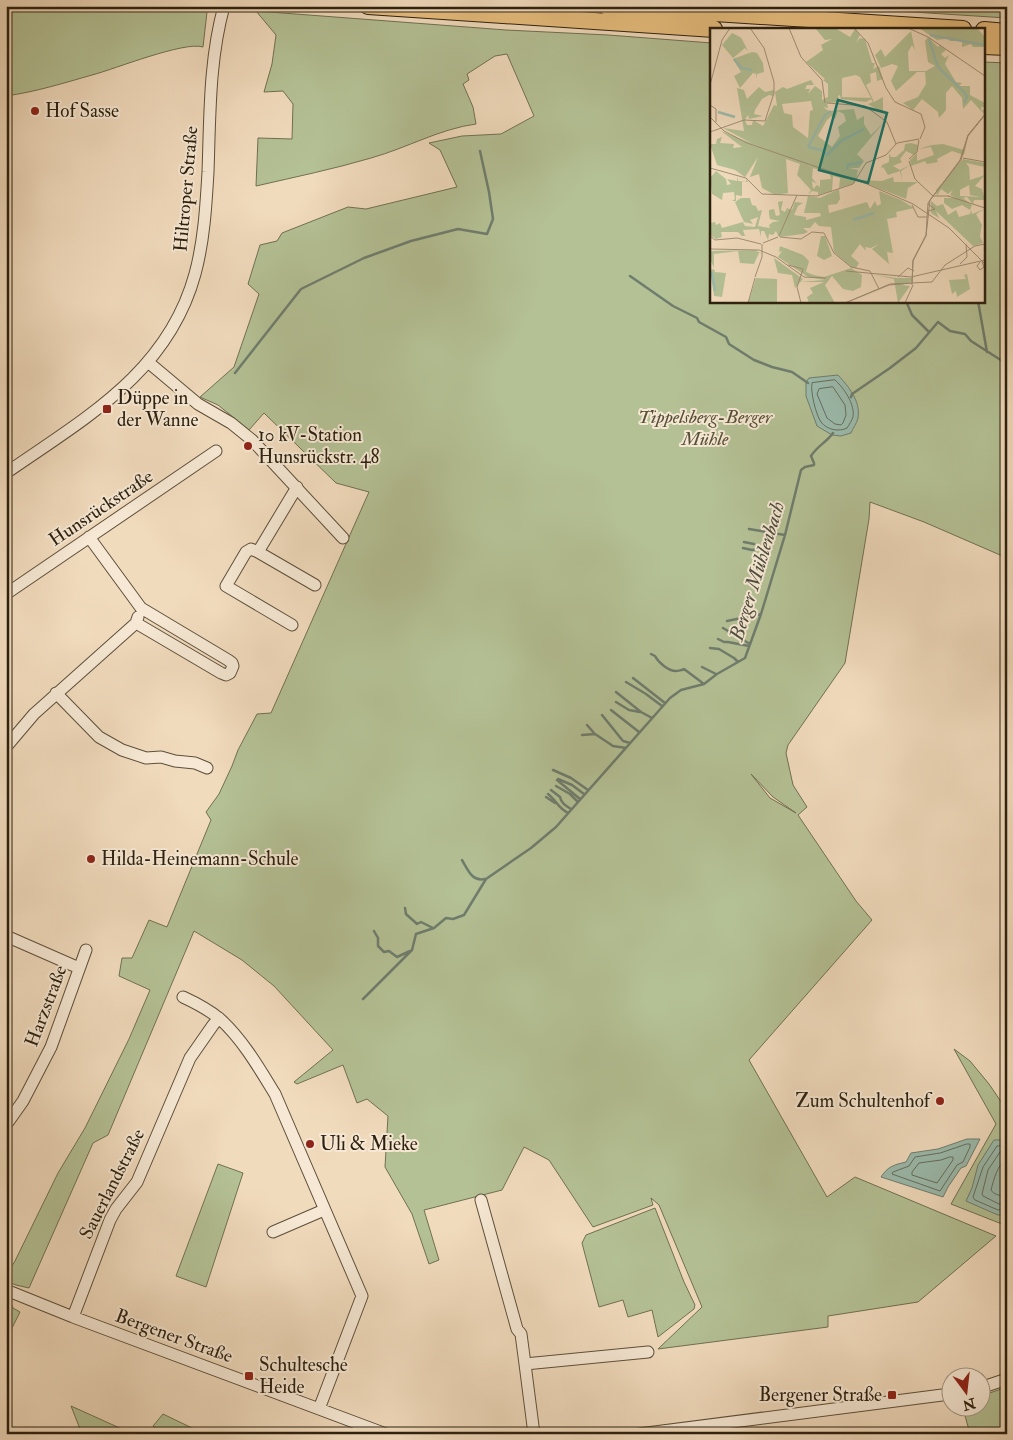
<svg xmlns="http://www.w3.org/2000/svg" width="1013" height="1440" viewBox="0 0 1013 1440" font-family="'IM FELL Double Pica',serif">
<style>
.green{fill:#b4c195;stroke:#707052;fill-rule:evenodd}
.water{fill:#9bbbad;stroke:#6f7d6e}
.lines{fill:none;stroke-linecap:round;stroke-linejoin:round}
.shore{stroke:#646e5e;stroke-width:1}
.stream{stroke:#6f7d6e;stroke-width:2.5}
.minor-casing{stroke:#5d4f3a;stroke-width:13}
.highway-casing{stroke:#2c200f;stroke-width:18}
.minor{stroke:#f6e8d4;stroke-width:11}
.highway{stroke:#e8be7e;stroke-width:16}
.poi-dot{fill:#8f2418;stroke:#f6e8d4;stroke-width:2}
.labels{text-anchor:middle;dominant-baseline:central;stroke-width:4;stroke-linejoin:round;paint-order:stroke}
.poi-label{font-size:19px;fill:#2c200f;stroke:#f6e8d4;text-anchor:start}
.street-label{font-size:19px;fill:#2c200f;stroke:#f6e8d4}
.park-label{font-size:19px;font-style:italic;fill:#555037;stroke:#f6e8d4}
.water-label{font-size:20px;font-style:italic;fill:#4d4e3e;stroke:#f6e8d4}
.inset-river{fill:none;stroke:#9bbbad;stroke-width:2.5}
.inset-road{fill:none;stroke:#a29077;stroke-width:1}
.view{fill:#0f766e;fill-opacity:0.15;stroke:#0f766e;stroke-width:2.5}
.inset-edge{fill:none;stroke:#2c200f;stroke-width:2.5}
</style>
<rect width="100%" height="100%" fill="#f1dbbd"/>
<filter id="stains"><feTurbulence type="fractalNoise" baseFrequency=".004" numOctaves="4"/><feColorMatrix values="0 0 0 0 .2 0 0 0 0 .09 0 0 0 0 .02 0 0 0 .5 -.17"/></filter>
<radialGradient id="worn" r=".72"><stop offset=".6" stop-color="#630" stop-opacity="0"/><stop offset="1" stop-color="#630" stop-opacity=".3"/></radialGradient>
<path class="green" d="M6 6H99L207 12 203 47C184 41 115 69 92 75 64 83 35 92 6 96Z
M818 6H1007V18Z
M256 11 506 30 608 35 712 43V301H984V62L1007 63V558L924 522 870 502 869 519 845 663 788 745 786 753 793 785 807 807 798 815 856 901 872 920 749 1060 827 1197 855 1177 996 1236 918 1302 828 1316V1327L658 1349 702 1307 659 1205 651 1198 653 1205 593 1227 549 1160 524 1147 502 1190 424 1210 439 1260 429 1264 412 1214 385 1167 388 1116 367 1099 357 1103 343 1065 297 1084 294 1082 333 1050 274 986 242 960 194 931 108 1135 93 1143 29 1288 16 1285 6 1281V1275L15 1261 58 1173 85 1128 129 1039 150 990 119 976 122 958H132L149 920 167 927 211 820 206 812 219 794 232 766 238 750 257 714 271 713 369 492 336 483 264 413 249 430 218 405 200 397 234 367 259 294 248 284 260 245 277 241 282 233 348 207 366 209 457 187 440 150 429 143 462 136 501 134 534 116 507 54 495 56 467 74 469 80 463 84 473 107 476 124C439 129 407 148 371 158 334 169 295 177 256 186L258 138 292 139 293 104 283 91 264 92 272 64 276 35ZM751 774 773 797 796 813 770 798Z
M954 1049 970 1061 989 1084 1004 1106H1007V1226L951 1204 996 1124Z
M218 1164 243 1173 206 1287 176 1276Z
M655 1208 684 1282 695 1305 694 1309 658 1337 652 1310 628 1317 623 1300 599 1307 582 1243 586 1235Z
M6 1299 10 1300 13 1308 20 1312 6 1340Z
M1007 1387V1434H970L963 1408H980L981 1396Z
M71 1406 133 1434H82Z
M163 1414 190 1427 200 1434H162L153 1426Z"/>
<path class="water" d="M838 375C848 386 861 401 858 418 857 423 853 428 851 433L841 436 832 435 817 426 806 396V382L809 378Z
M967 1139H980L966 1166 961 1168 948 1187 943 1197 881 1177C888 1166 894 1165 906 1162L911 1153 938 1149Z
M994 1140H1007V1214L998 1215 966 1201 972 1188 978 1165Z"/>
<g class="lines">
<path class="shore" d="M835 380C844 388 855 404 853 417 852 420 849 425 847 428 839 432 827 430 821 422 816 415 810 391 812 383Z
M833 387 845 405 846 415 843 423 841 425 835 424 827 418 817 394 819 389Z
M967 1144H970V1147L963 1162 957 1165 940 1191 892 1174 893 1172 909 1166 915 1157 940 1153Z
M1007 1145 997 1146 983 1167 973 1197 975 1200 998 1210 1007 1209
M1007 1151 1000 1152 988 1170 982 1194 983 1196 999 1204 1007 1203
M950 1157H953V1160L937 1183 912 1175V1172L919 1163 941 1160Z
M1007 1159C997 1165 994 1179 991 1190 994 1195 1001 1196 1007 1196"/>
<path class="stream" d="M630 276 673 306 697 318 699 322 726 337 729 344 754 360 772 367 792 372 808 383
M906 301 912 315 929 332
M978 301 987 352
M235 373 301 289 364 258 411 241 458 229 487 234 493 219 489 192 480 151
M851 397 852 394 890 368 916 348 938 322 950 331 965 334 971 341 1007 364
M749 529 785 535
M744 542 754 544
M743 548 752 550 757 549
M727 621 761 614
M723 628 750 644
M718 639 724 642H728L749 646
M710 648 719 649 734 658 738 662
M651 654 655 656C658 662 668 671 676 671 677 671 683 670 684 669L704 684
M702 667 716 674
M633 678 665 703
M626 682 646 694 662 706
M616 692 641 712 652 718
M616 702 629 710 640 712
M611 710 639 732
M602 715 623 741 630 743
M587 725 594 733
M582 735 595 734 613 746 626 748
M553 770 571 778 588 790
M558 779 572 785 584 794
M557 780 580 799
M556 786 570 794 578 802
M551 790 560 797C561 803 566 806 571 809
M548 794C556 800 558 808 568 813
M546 797 555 803
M462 860C468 870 472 882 485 879
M405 908 406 914C408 916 415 922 417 924L421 922 433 928
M374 931 378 938V946L384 952 389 951 397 957 410 951
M363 999 412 950 416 934 434 928 446 918 453 919 464 915 486 879 531 848 556 827 670 698 681 690 704 684 717 674 745 658 761 614 785 535 801 470 805 467 814 465V463L811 456C818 445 826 443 833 433"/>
<defs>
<path id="minor" d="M148 362 198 404 231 423 252 440 343 538
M6 473C85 418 168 373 195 274 204 241 206 206 208 172 210 117 209 60 224 6
M89 537 141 608 228 660 232 663 233 666 230 673 226 675 221 673 136 623
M258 552 315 585
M6 594 216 451
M292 625 226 586 246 552 251 549 258 552 297 487
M56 693 99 737 122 750 146 758 161 757 175 761 195 763 207 768
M6 747 34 714 136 623 138 617
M6 936 79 968
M183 997C196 1003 209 1010 220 1019 243 1040 259 1068 275 1094L362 1296 319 1409
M6 1125 23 1101 51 1047 86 950
M481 1200 517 1329 521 1334 525 1364
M273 1232 324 1210
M6 1290 73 1317 386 1434
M73 1317 110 1220 116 1209 137 1182 190 1058 213 1025 219 1018
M980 1388 1007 1379
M534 1434 525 1364 648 1352
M639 1434 950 1394"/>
<path id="highway" d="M368 6 714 29
M606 6 963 29
M984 30 1007 32
M984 46 1007 47"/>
</defs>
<use href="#minor" class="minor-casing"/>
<use href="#highway" class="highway-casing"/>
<use href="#minor" class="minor"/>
<use href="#highway" class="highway"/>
</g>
<g class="poi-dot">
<circle cx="35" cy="111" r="5"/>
<rect x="102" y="404" width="10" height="10" rx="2.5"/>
<circle cx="248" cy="446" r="5"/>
<circle cx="91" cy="859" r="5"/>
<circle cx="940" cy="1101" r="5"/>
<circle cx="310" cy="1144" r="5"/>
<rect x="244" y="1371" width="10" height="10" rx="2.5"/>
<rect x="887" y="1390" width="10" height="10" rx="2.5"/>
</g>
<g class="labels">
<g class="poi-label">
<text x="45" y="111">Hof Sasse</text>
<text x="117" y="398">Düppe in<tspan x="117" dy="22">der Wanne</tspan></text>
<text x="258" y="435">10 kV-Station<tspan x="258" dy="22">Hunsrückstr. 48</tspan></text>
<text x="101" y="859">Hilda-Heinemann-Schule</text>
<text x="930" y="1101" text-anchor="end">Zum Schultenhof</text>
<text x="320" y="1144">Uli &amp; Mieke</text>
<text x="259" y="1365">Schultesche<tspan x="259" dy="22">Heide</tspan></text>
<text x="882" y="1395" text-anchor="end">Bergener Straße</text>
</g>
<g class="street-label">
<text transform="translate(186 189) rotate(-85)">Hiltroper Straße</text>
<text transform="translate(101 508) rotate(-34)">Hunsrückstraße</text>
<text transform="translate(46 1006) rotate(-69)">Harzstraße</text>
<text transform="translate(112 1184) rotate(-63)">Sauerlandstraße</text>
<text transform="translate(174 1336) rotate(20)">Bergener Straße</text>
</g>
<g class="park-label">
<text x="705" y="417">Tippelsberg-Berger<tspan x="705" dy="22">Mühle</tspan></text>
</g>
<g class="water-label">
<text transform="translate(757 571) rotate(-73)">Berger Mühlenbach</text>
</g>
</g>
<g transform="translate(710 28)">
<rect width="275" height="275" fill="#f1dbbd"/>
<path d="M105 0H125L140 9 145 1 150 7 146 15 150 10 155 11 162 35H165L163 41 169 38 173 51 167 53 166 44 160 46 161 54 156 57 164 74 173 69V85L158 76 163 74 161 71 156 74 131 71 130 67 128 68 130 74 117 75 118 80 113 79 119 83 144 81 147 92 154 88V96L161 107 175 93 147 126 154 133 149 140H139L148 142 145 155 129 160 130 150 123 148 122 163 108 167V164L102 163 98 167 101 162 87 147 90 136 76 131 78 165 65 167 52 160 49 146 40 149 48 129 35 149 25 142 7 137 0 116H6L7 111 12 109 10 115 24 116 23 120 32 119 11 103 41 115 13 100 34 103 27 60 34 62 37 71 49 59 55 64 64 62 63 68 59 67 52 71 45 82 44 86 53 88 39 91 38 87 35 92 37 97H42L43 92 53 98 64 77 67 78 65 64 73 59 77 61 101 52 104 57H97L95 61H100L98 66 105 58 112 63V72L118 69V56L113 52 122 48 115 51 96 34 113 22 111 17 122 11 115 12ZM146 47 150 49 161 70 132 69V50ZM101 73 103 82 100 83 98 110 83 99 82 87 74 85 72 76ZM128 83 134 86 136 93 128 99 130 108 122 119 108 108 117 92 122 88 125 91ZM103 140 120 146 121 151 110 152V159L107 157 103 161 102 153 107 156 102 150ZM209 0H267L275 9V19H263L261 16 252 19V13H239L241 10 227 12ZM201 3 205 22 202 17 198 24 199 43H216L225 38 218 34 215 13 218 9 228 19 230 17 236 22 231 26 235 30 239 27 235 36 246 54 252 55 249 58H260V67L275 75V79H271L272 83 275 80 274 86 261 72 253 81 252 70 242 58 236 65V82L229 90 228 84 212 71 203 82 193 75 208 69 216 56 215 44H207L186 63 181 53 188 38 182 36 171 40 165 27 171 21 175 29ZM22 5 30 9 32 11 38 23 35 20 23 30 12 17ZM42 24 47 25 53 35 54 44 47 46 46 51V46L43 45 30 60 24 48 31 44 23 31ZM257 114 254 127 242 123 227 131 228 134 217 136 215 133 201 138 200 132 207 125V133L224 127 221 119 208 121 222 117 233 116 254 122ZM201 115 208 117 207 123 204 127 196 123 190 131 192 134 183 138 190 142 200 137 191 143 192 153 190 143 178 147 173 139 171 141 172 137 179 134V125L181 129H186L194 122 195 116ZM253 131 275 135V139L256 135 259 139 260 152 275 147 265 158 272 161 275 172H264L263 176 257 169 253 170 262 177 260 182 252 177 242 181 234 175V170H246L240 167 243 162 238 166 231 161 227 168 226 162ZM259 157 260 167 271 169 250 168V162ZM6 143 16 151 17 157 21 156 17 151 27 153 28 148V153L36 154V151L38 154H32V168L26 167V173H22L25 171 24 164 13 165 12 172 2 166 0 150ZM183 149 184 154H208L198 160 196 171 148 152 172 153ZM147 154 191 172 204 180 186 184 187 189 177 191 183 225 177 224 179 236 162 221 169 216 161 220 155 219 156 223 150 216 141 228 149 235 146 240 141 239 124 224 121 199 109 198 105 194 100 200H93L98 204 93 206 69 209 66 203 63 207 59 206 58 212 54 203H51V209L49 201 33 202 35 208H32L28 204H11L12 209 6 211 0 207V195L5 194 6 197 10 195 12 200 33 194 35 198 45 199 48 189 40 192 43 196 34 194 28 181 25 174 31 170H40L42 177 46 178 48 183 52 182 48 198 60 200 59 197 63 194 70 193 60 191 59 186V182L64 181 66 188 70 187 68 174 73 173 71 182 75 184 77 180 82 182 85 174 93 175 88 178 84 187 96 189V192L111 188 110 185H94L98 168 110 170 129 161 130 171 127 176 118 177 119 185 157 174 160 181 165 173 167 178 171 176 169 163ZM221 173 227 178 233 176 238 187 246 182 249 189 260 186 261 182 262 186 275 181 266 186 272 197 270 208 273 215 263 218 226 183 229 190 221 185ZM111 208H115L122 228 114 232 107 228ZM70 218 93 227 99 233 96 244 104 247 114 249 141 240 152 247 151 259 143 263 133 261 122 248 115 257 125 275H99L97 269 103 265 100 260 114 254H89L115 252 98 249 68 229 72 223 69 224ZM45 222 52 226 49 225 44 236 30 235 28 223 4 226V240L0 231V223ZM64 230 93 251 85 260 82 247 68 245ZM4 241 5 244 16 245 12 269 4 268 0 242ZM257 246 260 261 247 269 246 263 242 266 239 252 256 251 254 247ZM164 247 186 250H202V253L192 257 200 258 188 275 184 251ZM46 250 67 251V275H38Z" fill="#b4c195" fill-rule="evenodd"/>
<path class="inset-river" d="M220 7 275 17M219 11 228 39 253 63 257 68 254 75M24 31 31 40 42 42M8 84 25 89M98 119 111 122 117 127 131 113 154 101M98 119 115 87 121 83M137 141 138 137 152 134M143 192 164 185M2 244 5 263"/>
<path class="inset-road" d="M79 0 91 29 112 52 115 75M144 0 158 15 176 60 185 74 211 86 215 99 210 111M198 0 218 9 275 48M0 57 12 12 20 0M117 75 155 78 177 94 186 116M0 77 6 81V94M0 89 14 103 37 115 157 156 203 176 239 200 275 236M0 104 34 92 55 93 64 65V54L54 20 40 0M253 130 275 134M199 131 207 124 209 112M199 133 205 151 223 168M0 140 36 150 52 166 107 168 143 156 156 135 176 127 187 115 209 111M223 168H239M238 168 275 180M218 176 225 181 218 183M202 177 208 189H217M0 208 5 212 27 210 51 216M69 208 87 167M70 209 91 211 102 204 114 205 124 225 141 239 160 243 169 261M53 215 68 209M0 221 49 222 66 229 94 249 116 250M270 234 267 238 270 242 274 239 272 234M250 236 257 229 256 216M78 237 93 241 87 259M136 243 201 249 275 232M45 249 52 229V216M188 249 198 240 204 243M202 257 203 232 216 207 218 175 250 132 258 107 275 86M87 259 91 275M38 275 45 250M135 275 180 256 222 254 235 237 265 218 275 216M135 275 179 257 202 255 203 233 216 208 220 172 251 132 258 108 275 87M195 275 203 257"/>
<path class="view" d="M128 72 177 85 158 155 109 142Z"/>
<rect width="275" height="275" class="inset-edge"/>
</g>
<rect width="1013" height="1440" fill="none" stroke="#f1dbbd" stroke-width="25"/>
<rect x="8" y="8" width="998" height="1425" fill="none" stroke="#2c200f" stroke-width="2.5"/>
<rect x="12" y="12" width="988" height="1415" fill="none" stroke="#2c200f"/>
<g transform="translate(966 1392) rotate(165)"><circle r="24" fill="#f6e8d4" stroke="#a59885"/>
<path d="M0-4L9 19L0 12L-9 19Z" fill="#8f2418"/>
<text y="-8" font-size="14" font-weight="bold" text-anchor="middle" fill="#2c200f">N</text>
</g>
<rect width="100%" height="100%" filter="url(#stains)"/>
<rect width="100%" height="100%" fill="url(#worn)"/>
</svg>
